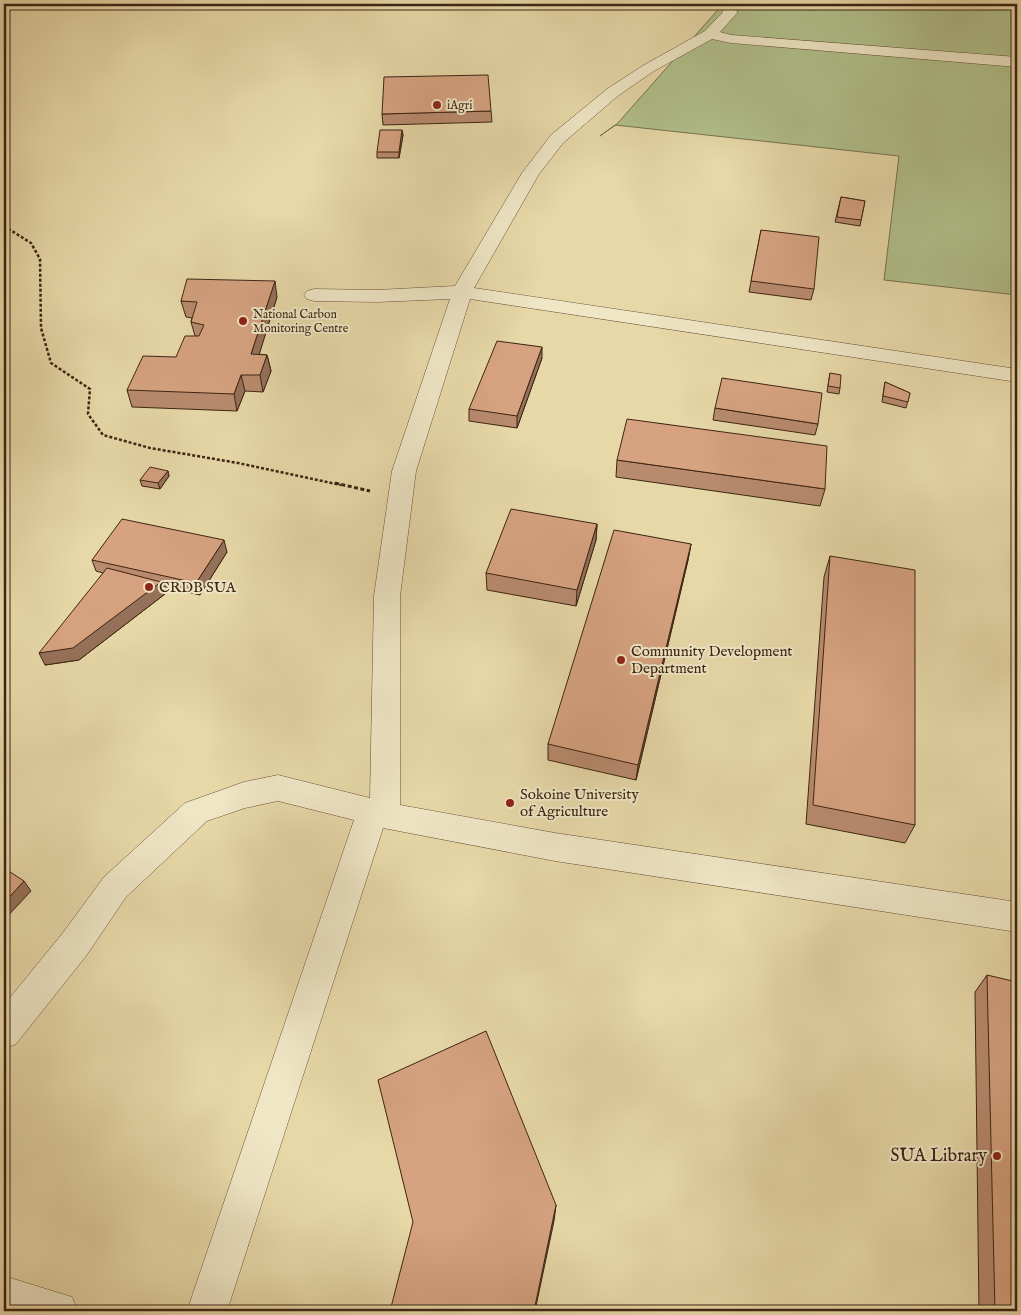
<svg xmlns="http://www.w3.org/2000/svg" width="1021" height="1315" viewBox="0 0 1021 1315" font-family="'IM FELL English',serif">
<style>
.green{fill:#b1c08b;stroke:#77724f}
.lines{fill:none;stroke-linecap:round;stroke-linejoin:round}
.minor-casing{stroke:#685138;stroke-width:1}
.path-far1{stroke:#3d2413;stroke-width:2.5;stroke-dasharray:3 2;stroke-linecap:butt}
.path{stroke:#3d2413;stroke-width:3;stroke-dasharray:4 2.5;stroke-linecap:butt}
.minor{fill:#efe6c6;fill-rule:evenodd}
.wall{fill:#b88b6e;stroke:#3d2413}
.shaded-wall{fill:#96715a;stroke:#3d2413}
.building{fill:#d6a280;stroke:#3d2413}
.poi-dot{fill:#8f2418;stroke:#efe6c6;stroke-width:2}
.labels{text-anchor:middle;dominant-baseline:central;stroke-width:4;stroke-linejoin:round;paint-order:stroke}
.far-poi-label{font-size:12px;fill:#3d2413;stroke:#efe6c6;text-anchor:start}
.poi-label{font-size:15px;fill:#3d2413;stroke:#efe6c6;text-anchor:start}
.near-poi-label{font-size:18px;fill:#3d2413;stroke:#efe6c6;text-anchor:end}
</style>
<rect width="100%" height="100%" fill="#e7d8a8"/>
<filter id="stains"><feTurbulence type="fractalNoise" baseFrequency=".004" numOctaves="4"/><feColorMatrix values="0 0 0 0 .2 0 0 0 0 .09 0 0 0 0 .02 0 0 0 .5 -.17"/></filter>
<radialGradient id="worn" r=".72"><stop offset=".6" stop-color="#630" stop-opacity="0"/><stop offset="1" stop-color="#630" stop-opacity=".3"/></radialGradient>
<path class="green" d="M723 4H772L813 10 837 4H1017V295L884 280 899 156 615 125 600 136 617 124Z"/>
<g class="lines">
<defs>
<path id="minor" d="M722 4H736L737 13 720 32 731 35 1017 57V67L731 43 712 39 654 71 619 95 563 143 539 174 474 288 1017 369V382L470 299 416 471 400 596V805L555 833 1017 902V932L555 861 383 828 227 1311H187L354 820 278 801 245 808 207 821 126 897 86 956 16 1044 4 1049V1005L62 934 104 877 185 803 244 782 278 775 370 798 374 596 392 471 450 299 377 302 314 301 307 299 304 295 307 291 314 289 377 290 455 286 522 173 551 135 607 89 644 65 705 31 723 12Z
M4 1276 72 1297 78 1311H4Z"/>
</defs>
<use href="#minor" class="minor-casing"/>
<path class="path-far1" d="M4 226 31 243 40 259 41 328 51 363 90 389 88 414 103 435 150 448 238 463 341 485"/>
<path class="path" d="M335 483 370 491"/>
<use href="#minor" class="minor"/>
</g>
<path class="wall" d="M491 111 492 122 383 125 382 114Z
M402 130 403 135 399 158H377V152Z
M841 197 865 201 860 226 835 222Z
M761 230 814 289 811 300 749 292Z
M277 297 259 354 267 355 271 371 263 392 245 391 237 411 132 407 127 390 176 357 195 336 191 322 192 318 186 317 181 301Z
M542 358 517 428 469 421V409Z
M830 373 840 388 839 394 827 392Z
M885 382 910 393 906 408 882 402 884 388Z
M715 408 818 424 815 435 713 420Z
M617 460 825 489 820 506 616 477Z
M168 471 169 476 160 489 142 486 140 480Z
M597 524 596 540 576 606 487 590 486 573Z
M691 544 688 560 636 780 548 760V744Z
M227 552 200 595 162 586 165 594 79 660 45 665 103 573 96 571 92 560Z
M830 556 915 825 905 843 806 824 824 577Z
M987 975 1017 1311H979L975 992Z"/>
<path class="shaded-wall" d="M402 130 403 135 399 158V152Z
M275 281 277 297 254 371 251 354Z
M542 347V358L517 428V416Z
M267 355 271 371 263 392 260 375Z
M241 375 245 391 237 411 234 394Z
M168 471 169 476 160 489 158 483Z
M597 524 596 540 576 606 577 590Z
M224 540 227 552 200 595 196 583Z
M691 544 688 560 636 780 638 765Z
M161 582 165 594 79 660 45 665 39 653Z
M24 881 31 891 4 920V903Z
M556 1205 554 1221 535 1311H534Z"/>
<path class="building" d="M488 75 491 111 382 114 384 77Z
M380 130H402L399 152H377Z
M841 197 865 201 861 220 837 217Z
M761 230 819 237 814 289 751 281Z
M187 279 275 281 251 354 267 355 260 375H241L234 394 127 390 143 356 176 357 185 336H199L204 325 191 322 197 302 181 301Z
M497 341 542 347 517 416 469 409Z
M830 373 841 375 840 388 828 386Z
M722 378 822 393 818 424 715 408Z
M885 382 910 393 908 402 883 396Z
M627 419 827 446 825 489 617 460Z
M150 467 168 471 158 483 140 480Z
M511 509 597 524 577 590 486 573Z
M122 519 224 540 196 583 92 560Z
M614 530 691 544 638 765 548 744Z
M830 556 915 570V825L813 805Z
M107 568 161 582 73 648 39 653Z
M4 868 24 881 4 903Z
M987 975 1017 982V1311H995Z
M486 1031 556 1205 534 1311H390L413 1222 378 1080Z"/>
<g class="poi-dot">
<circle cx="437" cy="105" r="5"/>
<circle cx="243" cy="321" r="5"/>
<circle cx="149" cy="587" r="5"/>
<circle cx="621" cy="660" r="5"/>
<circle cx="510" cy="803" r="5"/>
<circle cx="997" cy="1156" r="5"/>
</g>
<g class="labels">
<g class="far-poi-label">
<text x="447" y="105">iAgri</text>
<text x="253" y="314">National Carbon<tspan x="253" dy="14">Monitoring Centre</tspan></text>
</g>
<g class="poi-label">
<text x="159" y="587">CRDB SUA</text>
<text x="631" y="651">Community Development<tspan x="631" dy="17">Department</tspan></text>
<text x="520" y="794">Sokoine University<tspan x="520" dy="17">of Agriculture</tspan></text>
</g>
<g class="near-poi-label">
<text x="987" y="1156">SUA Library</text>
</g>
</g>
<rect width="1021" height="1315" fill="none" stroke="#e7d8a8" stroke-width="20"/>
<rect x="5" y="5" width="1011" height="1305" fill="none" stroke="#3d2413" stroke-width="2.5"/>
<rect x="10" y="10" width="1001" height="1295" fill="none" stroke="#3d2413"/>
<rect width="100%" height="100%" filter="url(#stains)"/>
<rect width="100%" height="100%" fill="url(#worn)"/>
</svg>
